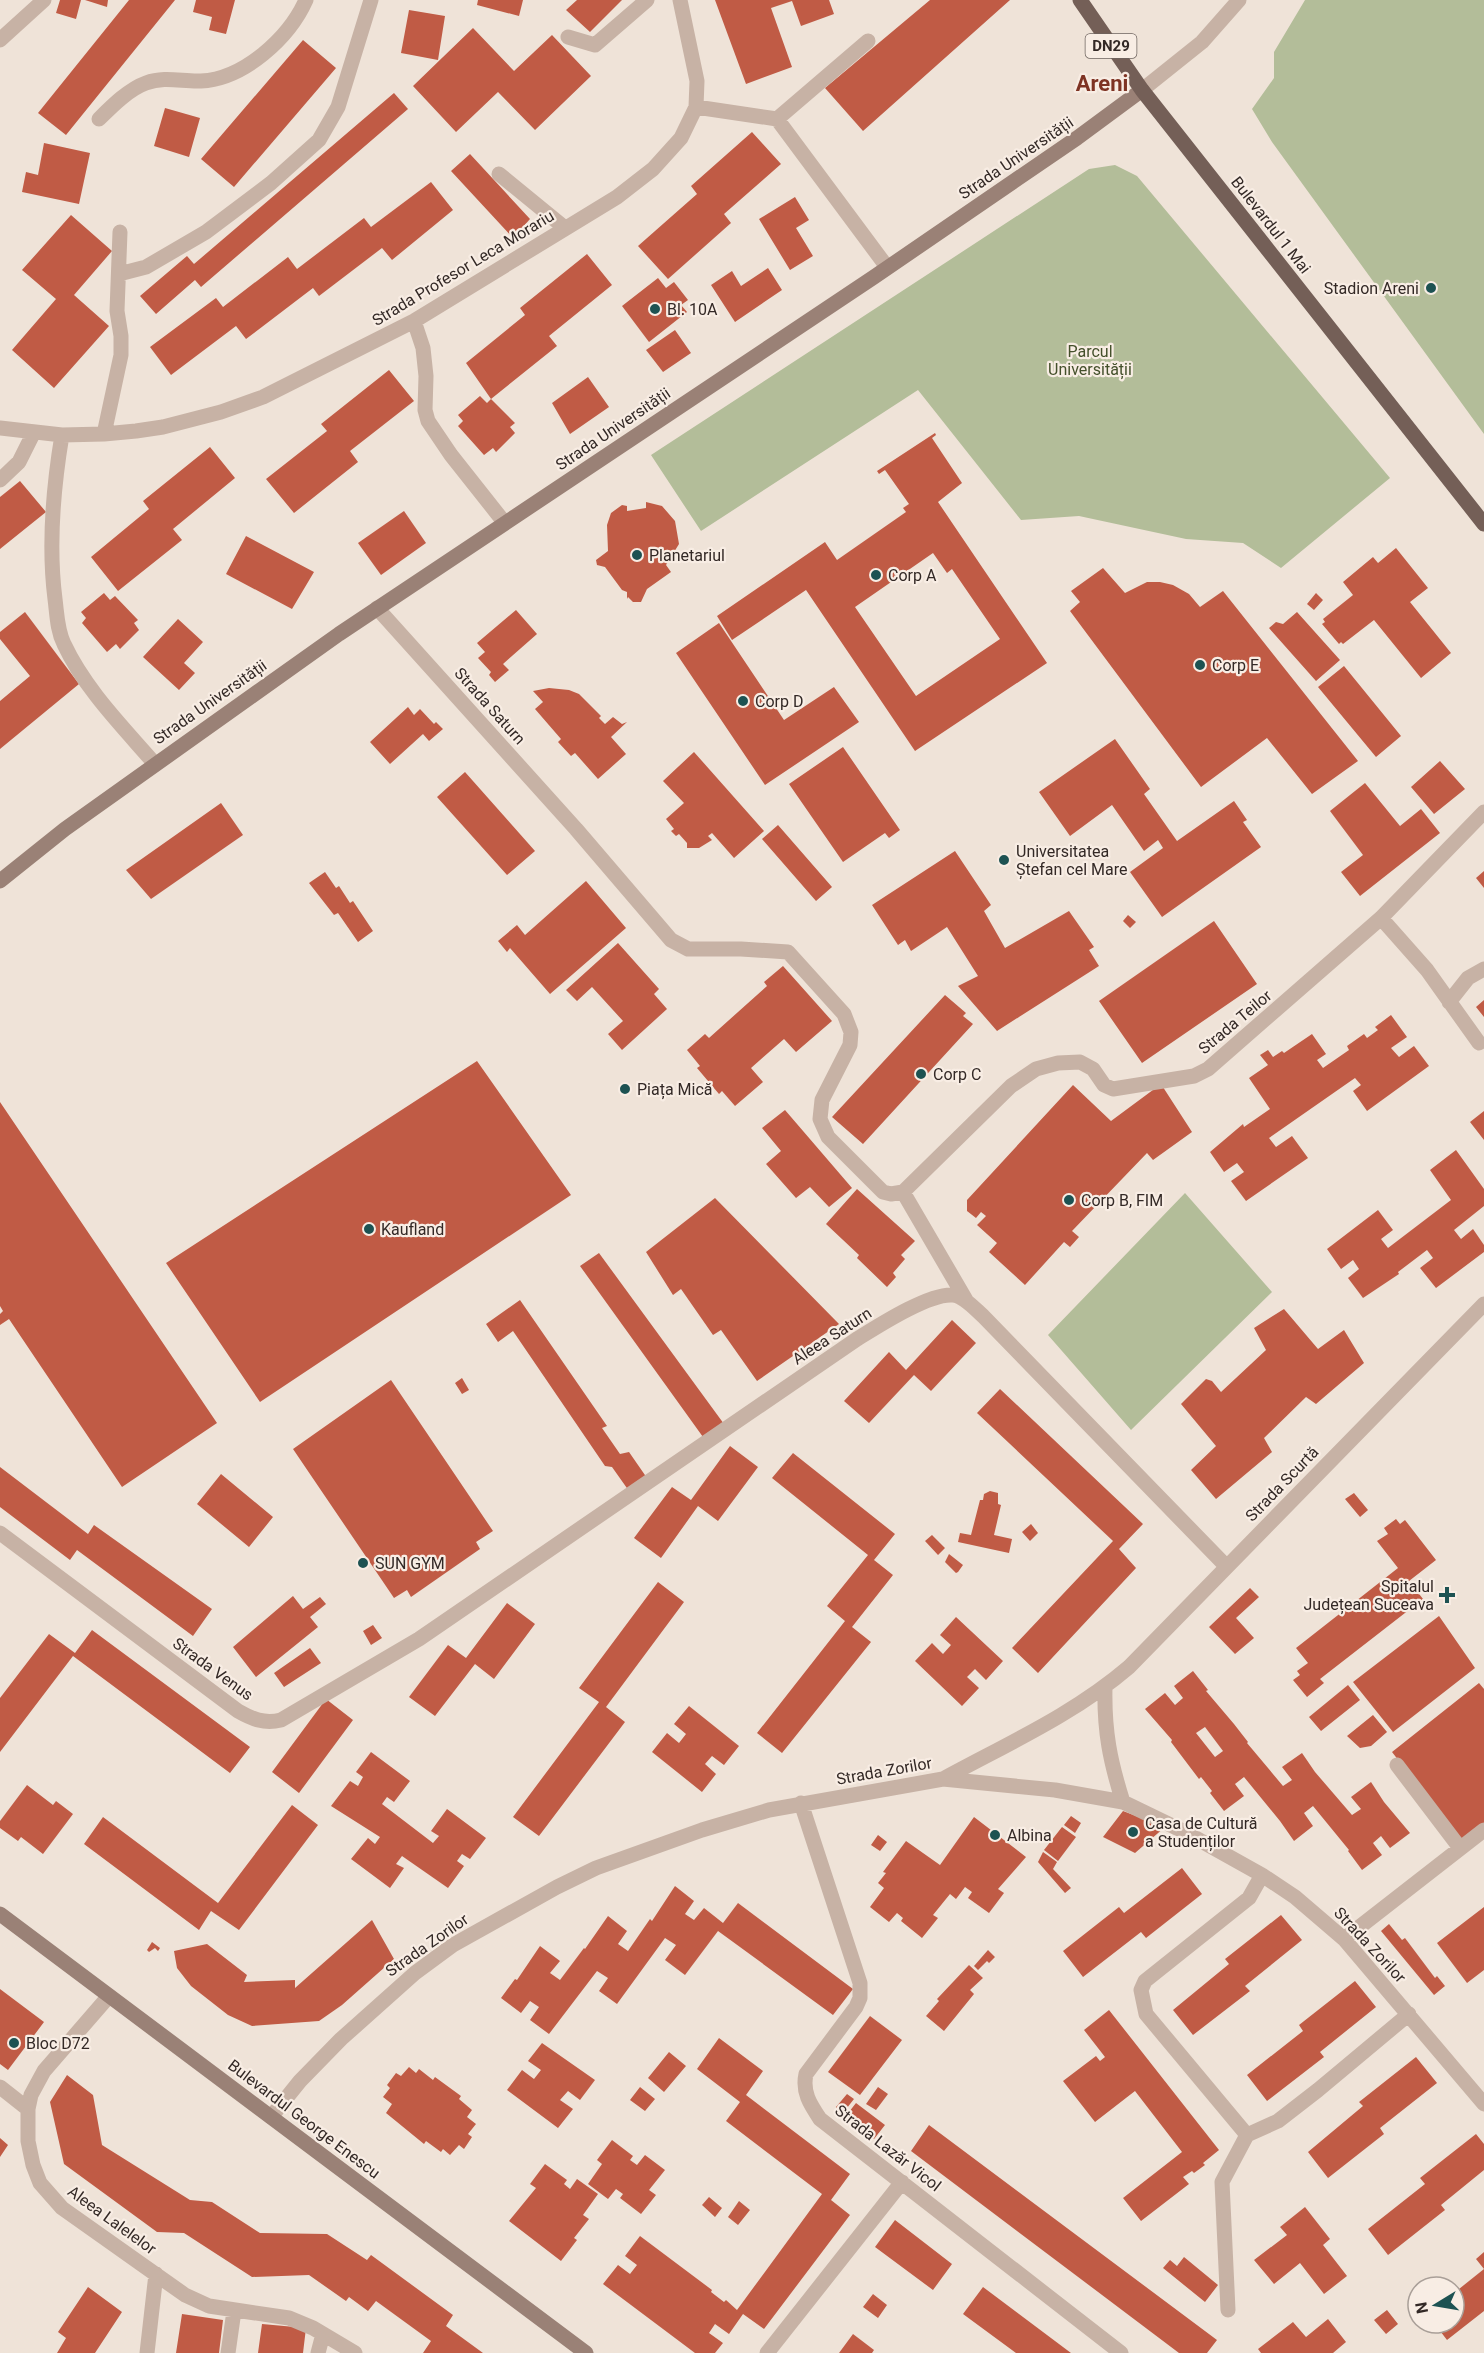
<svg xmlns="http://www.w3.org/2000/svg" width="1484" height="2353" viewBox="0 0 1484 2353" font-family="Roboto,sans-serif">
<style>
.green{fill:#b3bd99}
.building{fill:#c05b45;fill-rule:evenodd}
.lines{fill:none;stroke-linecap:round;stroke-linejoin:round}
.street{stroke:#c7b2a5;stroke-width:15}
.secondary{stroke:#9a8176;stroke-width:15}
.primary{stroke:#745f57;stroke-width:15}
.poi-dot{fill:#1d5252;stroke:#f8ede4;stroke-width:2}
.labels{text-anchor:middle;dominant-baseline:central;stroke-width:4.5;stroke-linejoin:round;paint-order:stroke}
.shield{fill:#f8ede4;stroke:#6e645f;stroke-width:1.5}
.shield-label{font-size:15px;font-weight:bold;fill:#332926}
.street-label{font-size:16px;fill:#332926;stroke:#f8ede4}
.poi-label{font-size:16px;fill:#332926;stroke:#f8ede4;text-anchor:start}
.park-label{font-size:16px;fill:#44502b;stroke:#f8ede4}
.district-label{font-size:22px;font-weight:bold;fill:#7e3323;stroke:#f8ede4}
</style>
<rect width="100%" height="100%" fill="#efe3d8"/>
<path class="green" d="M1305 0H1484V434L1272 142 1252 109 1274 78V52Z
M1115 165 1137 176 1390 478 1281 568 1243 543 1186 539 1079 516 1021 520 918 390 701 531 651 455 1089 169Z
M1185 1193 1272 1292 1131 1430 1048 1335Z"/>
<path class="building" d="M60 0H81L76 19 56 13Z
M85 0H108L107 7Z
M129 0H175L66 135 38 113Z
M196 0H235L226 34 209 30 212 17 193 12Z
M478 0H523L519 16 477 5Z
M577 0H622L590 32 566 10Z
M715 0H829L834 14 801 26 792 1 771 8 792 67 746 84Z
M930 0H1010L863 131 825 88Z
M409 10 445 16 438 60 401 53Z
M473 28 514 71 552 35 591 76 535 130 498 92 456 132 413 86Z
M303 40 336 68 234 187 201 159Z
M394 93 408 109 201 287 195 280 156 314 140 296 187 256 194 264Z
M165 108 200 118 189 157 154 146Z
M752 132 781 164 724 214 731 223 668 279 638 246 697 194 691 186Z
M44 143 90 153 79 204 22 192 26 172 38 175Z
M470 154 530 219 513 238 451 171Z
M431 182 453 210 392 260 382 248 319 296 313 288 246 339 236 326 171 375 150 347 216 298 223 307 288 257 297 269 364 218 371 227Z
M795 197 809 220 796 228 813 256 790 270 759 219Z
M71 215 112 251 74 295 109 326 54 388 12 350 56 299 22 270Z
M587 254 612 285 549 336 557 346 491 399 466 363 525 315 520 308Z
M768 268 782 290 735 322 711 285 732 271 741 286Z
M658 278 666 288 674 282 688 300 681 305 687 312 649 342 622 306Z
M675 330 691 353 663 372 646 350Z
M389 370 414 401 350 451 358 462 294 513 266 479 327 431 321 424Z
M588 377 609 407 570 434 552 403Z
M480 396 487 403 491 399 515 423 510 427 515 433 496 452 493 448 484 455 458 426 463 421 458 415Z
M935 433 936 435 932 438 962 483 938 502 1047 663 915 751 806 590 732 640 717 616 825 542 837 560 906 512 903 508 909 504 885 470 879 474 877 471ZM933 553 947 573 952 569 1000 639 916 696 855 607Z
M210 447 235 478 173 529 182 540 118 591 91 557 149 509 143 501Z
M20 481 46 512 0 549V497Z
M646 502 662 506 675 521 679 544 666 565 671 572 647 589 641 602H633L628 597 627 599V592L622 590 605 567 597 565 596 560 608 551 607 525 611 513 622 505 627 506V511L646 508Z
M404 511 426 543 381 575 358 543Z
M246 536 314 572 292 609 226 574Z
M1396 548 1428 588 1410 602 1451 653 1421 678 1374 620 1343 644 1341 642 1339 644 1322 624 1325 622 1323 619 1353 595 1343 582 1373 557 1378 563Z
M1103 568 1125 593 1147 582H1160L1173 585 1189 594 1200 607 1223 591 1358 761 1312 794 1267 738 1201 787 1070 611 1080 602 1071 591Z
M104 593 110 600 115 596 138 620 134 623 139 630 120 649 116 644 107 652 82 623 86 618 81 612Z
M1316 593 1323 600 1314 610 1307 604Z
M516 610 537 634 503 664 509 670 495 682 489 675 491 672 478 658 485 652 477 643Z
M25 612 79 684 0 749V701L30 676 0 639V632Z
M1297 612 1340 660 1316 681 1269 628 1276 622 1283 624Z
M178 619 203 642 184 663 195 673 179 690 143 657Z
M719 623 784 720 834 687 859 722 765 785 676 653Z
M1344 666 1401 736 1376 757 1318 687Z
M549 688 569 690 579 694 601 716 599 718 605 724 613 717 622 724 627 722 611 737 626 754 598 779 575 753 571 756 558 742 561 739 535 709 543 702 533 691Z
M408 707 414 715 420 709 434 724 436 722 443 729 429 741 423 734 390 764 370 742Z
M1115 739 1150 789 1144 794 1177 841 1234 801 1247 820 1243 822 1261 847 1162 917 1130 872 1163 848 1158 840 1144 851 1112 805 1070 836 1039 792Z
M843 747 900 830 889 838 885 833 843 862 789 784Z
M694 752 764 831 734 858 712 833 708 836 712 840 699 848H687V843L679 834 676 836 671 831 674 829 666 819 684 803 663 781Z
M1440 761 1465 789 1434 814 1411 787Z
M465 772 535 851 507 875 437 797Z
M1365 783 1400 826 1421 809 1440 833 1360 896 1341 872 1363 855 1330 811Z
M221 803 243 835 151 899 126 870Z
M778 825 832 887 816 901 762 839Z
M955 851 991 905 984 911 1005 948 1069 911 1094 947 1089 950 1099 966 997 1031 958 986 978 976 947 927 911 951 905 940 898 945 872 905Z
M1484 871V888L1476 878Z
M325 872 336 888 339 886 350 903 353 901 373 931 358 942 338 913 334 915 309 883Z
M586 881 626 928 550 994 510 948 507 952 498 941 517 925 525 935Z
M1128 915 1136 922 1130 928 1123 921Z
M1214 921 1257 984 1142 1063 1099 1001Z
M618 943 659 989 654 994 667 1009 622 1050 608 1034 623 1021 592 987 577 1001 566 990Z
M783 966 832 1021 796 1052 784 1039 751 1068 763 1082 735 1106 722 1091 719 1094 697 1068 700 1066 687 1050 705 1034 709 1038 767 986 764 982Z
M945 995 966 1013 963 1016 973 1024 863 1144 832 1117Z
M1484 1000V1017L1476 1007Z
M1391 1015 1407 1037 1391 1048 1399 1057 1414 1046 1429 1066 1367 1111 1353 1091 1361 1085 1355 1078 1269 1138 1276 1147 1292 1136 1308 1158 1246 1201 1231 1181 1244 1172 1237 1163 1224 1172 1210 1152 1243 1124 1244 1127 1270 1109 1249 1078 1268 1065 1260 1055 1268 1050 1273 1057 1282 1051 1284 1053 1312 1034 1326 1054 1317 1060 1323 1068 1349 1050 1347 1046 1364 1034 1367 1038 1378 1030 1375 1027Z
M477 1061 571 1195 260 1402 166 1263Z
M1161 1084 1192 1132 1153 1160 1147 1153 1072 1231 1079 1237 1070 1247 1064 1242 1025 1285 989 1252 997 1243 977 1225 986 1216 981 1212 976 1218 967 1211V1200L1073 1085 1111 1121Z
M0 1102 217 1423 122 1487 9 1319 0 1325V1314L3 1311 0 1306Z
M785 1110 852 1188 829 1207 810 1187 796 1198 766 1164 781 1151 762 1128Z
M1484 1111V1140L1470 1122Z
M1456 1150 1484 1189V1206L1454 1230 1461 1239 1473 1229 1484 1245V1252L1436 1288 1420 1268 1433 1258 1427 1250 1398 1272 1399 1274 1363 1298 1348 1278 1359 1269 1353 1260 1341 1269 1327 1249 1378 1210 1393 1230 1381 1239 1388 1248 1451 1200 1430 1170Z
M857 1189 915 1241 901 1255 905 1259 893 1273 896 1277 887 1287 857 1258 859 1255 826 1224Z
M715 1198 839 1324 757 1381 721 1330 713 1335 681 1289 673 1295 646 1252Z
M599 1253 724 1424 703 1437 580 1266Z
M520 1300 607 1426 602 1428 620 1454 629 1452 647 1478 629 1491 612 1467 605 1466 513 1331 498 1342 486 1324Z
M1284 1309 1318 1349 1344 1330 1364 1363 1316 1404 1306 1397 1264 1438 1272 1452 1216 1499 1191 1470 1216 1446 1181 1404 1206 1379 1212 1381 1221 1392 1266 1350 1254 1328Z
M952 1320 976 1343 931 1391 914 1375 869 1423 844 1401 889 1352 906 1370Z
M462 1378 469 1390 462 1394 455 1383Z
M391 1380 493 1531 476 1542 480 1549 411 1597 407 1590 394 1598 293 1449Z
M1000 1389 1143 1524 1119 1549 1136 1568 1038 1673 1012 1648 1113 1541 977 1413Z
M730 1446 758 1467 718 1521 698 1506 661 1558 634 1538 672 1487 691 1500Z
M793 1453 895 1534 874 1560 893 1575 852 1627 871 1642 782 1753 757 1733 845 1621 827 1606 868 1555 772 1478Z
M0 1467 88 1534 94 1525 212 1609 193 1636 77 1550 70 1560 0 1507Z
M221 1474 273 1517 249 1547 197 1504Z
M990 1491 998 1493V1504L1001 1505 994 1535 1012 1539 1009 1553 958 1542 960 1533 971 1535 980 1500H983L984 1494Z
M1354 1493 1368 1510 1360 1517 1345 1499Z
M1396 1519 1400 1524 1405 1520 1436 1560 1409 1581 1423 1599 1320 1679 1324 1683 1307 1697 1293 1680 1300 1675 1297 1671 1308 1663 1296 1648 1398 1568 1377 1541 1388 1534 1384 1528Z
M1031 1524 1038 1533 1030 1541 1022 1532Z
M932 1535 945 1548 938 1555 925 1541Z
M949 1554 963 1565 958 1572 956 1573 945 1562Z
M658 1582 684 1602 606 1707 625 1722 539 1836 513 1817 599 1702 579 1688Z
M1250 1588 1259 1597 1236 1618 1254 1638 1235 1654 1209 1627Z
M293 1596 303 1609 320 1597 326 1604 310 1617 318 1627 256 1677 233 1647Z
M507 1603 535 1624 494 1679 475 1664 435 1716 409 1697 448 1645 466 1658Z
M1439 1616 1475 1668 1393 1732 1353 1682Z
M956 1617 1003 1661 986 1680 975 1669 967 1677 979 1688 962 1706 915 1661 932 1643 943 1654 951 1645 940 1635Z
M373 1625 382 1638 371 1645 363 1631Z
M92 1630 250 1747 230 1773 73 1656 0 1752V1698L49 1634 75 1653Z
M310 1648 321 1663 284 1687 274 1673Z
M1193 1671 1208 1690 1206 1691 1234 1724 1248 1742 1247 1743 1283 1786 1292 1780 1282 1767 1302 1753 1315 1772 1352 1815 1361 1809 1351 1797 1371 1782 1384 1802 1410 1833 1390 1848 1381 1836 1373 1843 1382 1855 1362 1870 1348 1851 1349 1850 1313 1806 1304 1813 1313 1826 1294 1841 1280 1821 1244 1777 1235 1784 1244 1796 1224 1811 1210 1793 1212 1791 1201 1777 1199 1779 1171 1742 1172 1740 1145 1709 1165 1693 1175 1705 1183 1698 1174 1686ZM1205 1727 1223 1751 1215 1757 1196 1733Z
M1479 1683 1484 1689V1823L1461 1841 1392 1752Z
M1348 1685 1360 1700 1321 1731 1309 1717Z
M326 1699 353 1720 299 1793 272 1772Z
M689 1706 739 1746 724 1765 712 1756 705 1764 716 1774 702 1792 652 1752 667 1733 679 1743 686 1734 674 1724Z
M1373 1715 1387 1732 1371 1746 1360 1748 1347 1736Z
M371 1752 410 1781 394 1802 387 1797 382 1804 433 1843 439 1836 431 1831 447 1809 486 1838 470 1859 462 1854 457 1861 464 1866 448 1888 402 1856 396 1864 404 1868 390 1888 351 1859 368 1838 375 1844 380 1837 331 1806 350 1781 358 1786 363 1777 356 1772Z
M27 1785 53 1805 56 1801 73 1814 43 1854 21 1837 18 1841 0 1828V1821Z
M292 1805 318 1825 239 1930 211 1911 199 1930 84 1844 103 1817 218 1903Z
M1123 1811 1165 1827 1135 1853 1103 1837Z
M1071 1816 1081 1823 1075 1833 1064 1825Z
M974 1817 1026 1857 998 1889 1004 1893 989 1913 968 1898 972 1892 965 1887 956 1899 950 1894 933 1915 938 1918 922 1938 901 1921 903 1918 897 1913 889 1922 870 1907 884 1888 878 1883 886 1873 883 1872 906 1841 940 1865Z
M1062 1827 1076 1837 1058 1861 1044 1850Z
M878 1835 887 1842 880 1851 871 1845Z
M1043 1852 1057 1862 1053 1869 1071 1888 1065 1893 1038 1862Z
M1182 1868 1202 1894 1146 1938 1141 1932 1083 1977 1063 1951 1119 1907 1124 1913Z
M675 1886 694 1901 685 1914 694 1920 704 1908 723 1923 738 1903 853 1989 833 2015 718 1931 685 1975 665 1960 676 1945 665 1938 617 2004 599 1991 608 1978 597 1971 549 2034 530 2020 539 2007 530 2001 521 2013 501 1998 515 1979 517 1980 540 1946 560 1961 550 1973 560 1980 584 1948 585 1949 608 1916 627 1931 618 1944 628 1951 650 1919 652 1921Z
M1484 1907V1970L1467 1983 1437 1943Z
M1281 1915 1302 1940 1245 1986 1250 1991 1193 2035 1173 2010 1229 1964 1225 1959Z
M372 1920 394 1959 342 2005 319 2021 252 2026 228 2015 191 1986 177 1968 174 1951 207 1944 247 1975 244 1982 295 1980V1988Z
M1389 1924 1402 1940 1405 1938 1435 1978 1437 1976 1445 1986 1434 1995 1381 1931Z
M152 1942 160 1948 158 1951 155 1948 149 1952 147 1950Z
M988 1950 995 1957 989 1963 987 1961 978 1970 974 1966Z
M969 1965 983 1978 970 1990 974 1994 944 2031 926 2016 939 2001 937 1999Z
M1355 1981 1376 2007 1320 2052 1324 2057 1267 2101 1247 2075 1303 2031 1299 2025Z
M0 1989 44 2022 8 2070 0 2064Z
M1109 2010 1219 2150 1203 2163 1205 2165 1194 2173 1192 2171 1183 2177 1189 2184 1141 2221 1123 2198 1182 2152 1135 2091 1095 2122 1063 2081 1096 2056 1100 2061 1105 2057 1084 2030Z
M870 2016 902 2040 860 2095 828 2072Z
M719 2038 763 2071 746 2095 850 2174 831 2200 850 2215 764 2329 743 2314 729 2334 715 2324 709 2333 723 2343 715 2353H695L603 2284 618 2265 630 2274 637 2265 625 2256 640 2236 712 2290 711 2292 724 2302 726 2300 737 2310 822 2194 726 2121 740 2102 697 2069Z
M542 2043 595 2080 580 2100 568 2091 560 2100 573 2109 558 2128 507 2090 522 2070 534 2079 541 2070 528 2061Z
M669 2052 686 2066 664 2092 648 2078Z
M1416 2057 1437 2083 1380 2128 1384 2134 1328 2178 1308 2152 1363 2106 1359 2102Z
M409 2067 416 2073 419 2069 433 2080 435 2077 461 2096 459 2099 472 2110 467 2117 476 2124 468 2134 472 2137 464 2149 459 2145 450 2155 443 2149 441 2152 426 2141 424 2144 386 2113 392 2104 383 2097 390 2088 387 2085 396 2073 401 2076Z
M67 2075 93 2095 102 2145 190 2200 212 2202 260 2233 327 2234 367 2260 371 2255 453 2315 446 2326 483 2353H423L431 2341 376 2301 368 2311 349 2297 346 2301 309 2275 252 2277 184 2233 157 2232 64 2164 50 2102Z
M640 2087 655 2099 645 2111 630 2100Z
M878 2087 888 2094 876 2110 866 2104Z
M847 2094 854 2099 843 2113 836 2107Z
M856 2103 885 2125 874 2139 845 2117Z
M929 2125 1217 2340 1207 2353H1179L911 2151Z
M1476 2134 1484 2144V2170L1441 2205 1445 2210 1388 2255 1368 2229 1425 2184 1420 2178Z
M0 2138 8 2145 0 2157Z
M612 2140 633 2156 630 2160 637 2165 645 2155 665 2170 649 2190 656 2195 641 2214 620 2198 623 2194 616 2189 608 2199 588 2184 602 2164 597 2160Z
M545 2164 567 2180 564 2184 570 2189 577 2179 598 2194 583 2215 589 2219 574 2238 577 2240 561 2261 509 2221 536 2188 530 2184Z
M709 2197 722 2208 715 2217 702 2205Z
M739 2201 750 2210 738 2225 728 2217Z
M1305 2207 1330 2239 1323 2245 1347 2276 1324 2294 1300 2263 1274 2284 1254 2260 1287 2235 1280 2227Z
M895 2220 952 2264 933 2290 875 2247Z
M1484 2252V2311L1447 2340 1434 2323H1454V2293L1484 2269 1476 2259Z
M1184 2257 1218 2285 1205 2302 1163 2268 1170 2260 1177 2266Z
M88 2287 122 2312 95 2353H57L66 2338 58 2332Z
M983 2287 1071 2353H1016L963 2314Z
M873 2294 887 2305 878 2318 863 2307Z
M1387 2310 1398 2324 1386 2334 1374 2320Z
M182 2314 223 2320 219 2353H176Z
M1328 2319 1346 2342 1333 2353H1261L1258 2349 1293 2322 1306 2337Z
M262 2324 306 2328 303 2353H258Z
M853 2334 874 2350 872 2353H839Z"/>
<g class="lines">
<path class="street" d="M568 37 595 45 647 0
M0 40 44 0
M1142 90 1202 42 1239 0
M696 107 777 119 887 267
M99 119C112 106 129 89 146 83 165 76 183 82 201 81 244 79 289 38 306 0
M777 119 868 41
M499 174 565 228
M119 274 146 267 206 232 271 183 319 140 338 107 371 0
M414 321 423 348 426 376 425 410 428 421 451 455 504 522
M0 428 62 435 104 434 136 431 163 427 221 412 263 397 414 321 617 197 653 169 681 138 696 107 697 81 680 0
M104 434 121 355V336L117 311 120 232
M62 435C53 489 48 544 55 599 57 614 57 630 64 644 85 689 122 726 155 764
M0 480 19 462 34 432
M377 608 576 829 671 940 688 949H741L788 952 844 1014 851 1032 850 1045 822 1100 820 1119 828 1137 883 1192 891 1194 903 1192 1011 1086 1036 1069 1058 1063 1080 1062 1093 1069 1104 1085 1113 1089 1194 1076 1208 1069 1381 918 1484 812
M1381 918 1427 970 1479 1043
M1449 1002 1468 978 1484 969
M903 1192 966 1300
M0 1533 238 1711C252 1719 264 1724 281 1720L419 1639 857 1339C878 1326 929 1293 953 1295 964 1296 975 1309 983 1316L1226 1566
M1105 1687C1104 1731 1110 1761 1123 1802
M1397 1765 1460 1848
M943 1779C1007 1744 1073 1715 1129 1667L1484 1304
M801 1803 860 1983V1998L856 2007 806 2074C802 2092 810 2104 820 2119L1121 2353
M1344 1939 1484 1830
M109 1996 44 2071 31 2095 28 2109V2141L33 2165 40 2183 62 2208 185 2295 209 2306 289 2318 313 2328 355 2353
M0 2087 28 2109
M271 2117 300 2081 341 2039 415 1973 453 1945 557 1887 596 1868 702 1830 769 1810 943 1779 1055 1790 1123 1802 1185 1832 1262 1875 1295 1897 1344 1939 1484 2104
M1247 2135 1146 2014 1141 1990 1145 1981 1249 1898 1262 1875
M1228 2310 1222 2182 1247 2135 1278 2121 1318 2090 1409 2014
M147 2353 156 2274
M228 2353 234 2311
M318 2353 323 2334
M767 2353 902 2182"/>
<path class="secondary" d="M0 881 65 829 339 634 874 277 1077 138 1142 90
M0 1914 586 2353"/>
<path class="primary" d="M1080 0 1142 90 1484 524"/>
</g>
<g class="poi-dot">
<circle cx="1431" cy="288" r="6"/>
<circle cx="655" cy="309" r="6"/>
<circle cx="637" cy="555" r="6"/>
<circle cx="876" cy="575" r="6"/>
<circle cx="1200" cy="665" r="6"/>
<circle cx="743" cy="701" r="6"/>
<circle cx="1004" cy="860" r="6"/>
<circle cx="921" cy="1074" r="6"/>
<circle cx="625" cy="1089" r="6"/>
<circle cx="1069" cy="1200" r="6"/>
<circle cx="369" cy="1229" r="6"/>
<circle cx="363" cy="1563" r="6"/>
<path d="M1444 1586h6v6h6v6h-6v6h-6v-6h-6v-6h6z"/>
<circle cx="1133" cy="1832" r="6"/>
<circle cx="995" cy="1835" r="6"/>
<circle cx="14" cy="2043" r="6"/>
</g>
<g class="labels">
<rect class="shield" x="1085.5" y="34" width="51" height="24" rx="4.5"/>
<g class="shield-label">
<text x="1111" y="46">DN29</text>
</g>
<g class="street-label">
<text transform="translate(1016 158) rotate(-34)">Strada Universității</text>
<text transform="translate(1271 225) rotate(52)">Bulevardul 1 Mai</text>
<text transform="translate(463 268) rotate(-31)">Strada Profesor Leca Morariu</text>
<text transform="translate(613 429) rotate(-34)">Strada Universității</text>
<text transform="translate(210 702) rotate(-35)">Strada Universității</text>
<text transform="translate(490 706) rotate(48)">Strada Saturn</text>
<text transform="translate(1235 1022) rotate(-40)">Strada Teilor</text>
<text transform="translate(832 1336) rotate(-33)">Aleea Saturn</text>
<text transform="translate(1282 1484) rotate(-46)">Strada Scurtă</text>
<text transform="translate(213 1669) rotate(36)">Strada Venus</text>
<text transform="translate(884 1771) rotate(-10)">Strada Zorilor</text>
<text transform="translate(427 1945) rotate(-35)">Strada Zorilor</text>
<text transform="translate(1370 1945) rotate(47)">Strada Zorilor</text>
<text transform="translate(304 2119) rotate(37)">Bulevardul George Enescu</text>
<text transform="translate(888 2148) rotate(38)">Strada Lazăr Vicol</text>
<text transform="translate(112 2220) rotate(36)">Aleea Lalelelor</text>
</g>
<g class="poi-label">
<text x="1419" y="288" text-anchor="end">Stadion Areni</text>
<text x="667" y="309">Bl. 10A</text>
<text x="649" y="555">Planetariul</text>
<text x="888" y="575">Corp A</text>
<text x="1212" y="665">Corp E</text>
<text x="755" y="701">Corp D</text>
<text x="1016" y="851">Universitatea<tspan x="1016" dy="18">Ștefan cel Mare</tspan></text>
<text x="933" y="1074">Corp C</text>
<text x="637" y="1089">Piața Mică</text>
<text x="1081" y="1200">Corp B, FIM</text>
<text x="381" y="1229">Kaufland</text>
<text x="375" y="1563">SUN GYM</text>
<text x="1434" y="1586" text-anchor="end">Spitalul<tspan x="1434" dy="18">Județean Suceava</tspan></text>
<text x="1145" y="1823">Casa de Cultură<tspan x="1145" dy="18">a Studenților</tspan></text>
<text x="1007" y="1835">Albina</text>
<text x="26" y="2043">Bloc D72</text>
</g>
<g class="park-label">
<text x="1090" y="351">Parcul<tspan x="1090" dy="18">Universității</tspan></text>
</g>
<g class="district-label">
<text x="1102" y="83">Areni</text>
</g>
</g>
<g transform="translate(1436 2305) rotate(259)"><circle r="28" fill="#f8ede4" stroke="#a99f98" stroke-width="1.5"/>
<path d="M0-4.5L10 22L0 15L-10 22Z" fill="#1d5252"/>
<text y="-9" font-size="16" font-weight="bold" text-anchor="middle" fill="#332926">N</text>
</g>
</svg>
